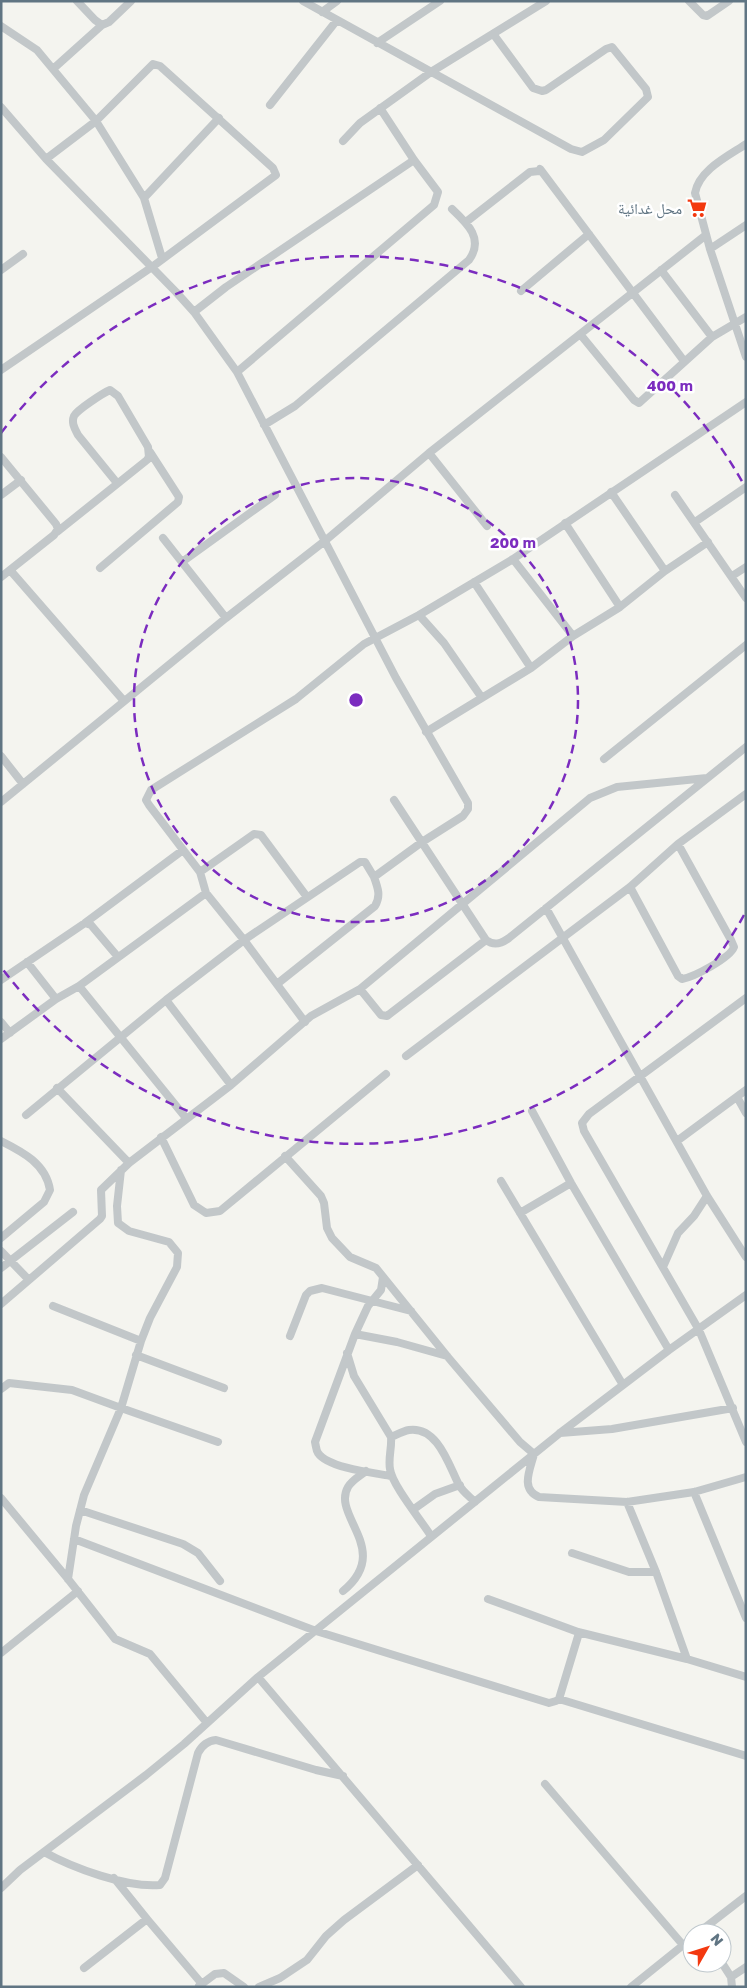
<svg xmlns="http://www.w3.org/2000/svg" width="747" height="1988" viewBox="0 0 747 1988" font-family="'Golos Text','Noto Naskh Arabic',sans-serif">
<style>
.lines{fill:none;stroke-linecap:round;stroke-linejoin:round}
.street{stroke:#c2c7c9;stroke-width:8}
.ring{fill:none;stroke:#7b2cbf;stroke-width:2.5;stroke-dasharray:9 6}
.labels{text-anchor:middle;dominant-baseline:central;stroke-width:5;stroke-linejoin:round;paint-order:stroke}
.poi-label{font-size:15px;fill:#607583;stroke:#fff;text-anchor:end}
.centre{fill:#7b2cbf;stroke:#fff;stroke-width:2.5}
.ring-label{font-size:15px;text-anchor:middle;font-weight:bold;fill:#7b2cbf;stroke:#fff;stroke-width:5;stroke-linejoin:round;paint-order:stroke}
</style>
<rect width="100%" height="100%" fill="#f4f4ef"/>
<g class="lines">
<path class="street" d="M77 1 95 20 102 25 109 22 131 1
M303 1 571 149 582 152 604 140 648 97 646 89 612 47 606 49 546 90 542 91 533 88 494 35
M689 1 703 15 707 16 729 1
M322 12 337 1
M1 26 37 50 96 121 144 198 162 258
M377 43 440 1
M53 69 102 25
M270 105 337 20
M1 107 46 159 176 292 194 312 237 372 396 678 468 803V809L463 816 422 842 374 877 365 862H360L244 940 166 1000 26 1115
M343 141 360 123 431 72 546 1
M746 144C728 156 699 170 695 193L710 249 746 357
M144 198 219 118
M466 222 530 172 539 171 540 169 684 361
M710 249 746 225
M1 270 23 254
M661 270 712 337
M521 291 589 234
M194 312 226 287 414 160
M580 334 634 400 639 403 712 337 746 317
M1 370 152 267 276 175 273 168 160 66 153 64 96 121 46 159
M237 372 434 205 438 192 414 160 380 108
M264 425 295 406 469 260C484 239 468 224 452 209
M429 453 487 526
M1 457 56 524 58 529 54 535 1 577
M611 492 665 571
M1 495 21 480
M675 495 746 598
M695 522 746 487
M565 523 620 607
M57 532 147 460 149 457 148 447 118 396 110 390C103 393 77 410 74 416 71 423 75 429 78 435L117 483
M163 538 226 618
M513 559 573 636
M182 562 275 495
M100 568 178 502 179 497 150 452
M10 570 124 701
M732 576 746 567
M474 582 531 668
M419 615 444 643 482 698
M426 732 531 668 573 636 620 607 665 571 708 542
M1 756 23 784
M604 759 746 645
M394 800 486 940C494 946 501 944 509 938L746 747
M1 802 226 618 326 540 429 453 706 235
M200 872 254 834 261 835 307 897
M630 887 678 976 682 979C694 977 730 958 734 947L731 940 678 844
M546 908 707 1196 746 1257
M85 923 183 850
M27 962 56 999
M1 980 85 923 91 925 118 957
M277 984 375 906C381 896 378 888 374 877
M79 986 186 1118
M360 989 381 1015 387 1016 486 940
M746 998 589 1114 582 1123 584 1131 699 1330 746 1442
M166 1000 231 1085
M1 1022 10 1033
M305 1022 244 940 206 893 200 872 149 805 146 800 151 790 296 699 364 644 419 615 513 559 746 402
M1 1039 56 999 79 986 206 893
M406 1056 630 887 678 844 746 794
M57 1088 129 1163
M737 1097 746 1113
M532 1111 571 1183 669 1350
M161 1137 194 1205 206 1213 220 1211 386 1074
M1 1141C23 1152 46 1164 50 1190L44 1202 1 1238
M677 1141 746 1090
M285 1156 321 1196 324 1203 327 1228 332 1238 350 1257 376 1268 447 1356 520 1442 534 1454C530 1470 520 1489 539 1497L627 1502 694 1492 746 1477
M121 1170 117 1206 118 1223 129 1231 169 1242 178 1253 177 1267 150 1318 141 1341 121 1408 218 1442
M501 1181 623 1385
M520 1213 571 1183
M1 1251 28 1279
M663 1267 678 1233 694 1216 707 1196
M1 1268 73 1212
M383 1277 381 1290 368 1306 355 1334 315 1442C316 1446 316 1450 318 1453 328 1468 374 1473 391 1476
M1 1304 100 1219 102 1216 101 1190 129 1163 231 1085 311 1016 360 989 590 798 617 787 707 778
M53 1306 141 1341
M355 1334 397 1342 447 1356
M290 1336 306 1295 310 1291 322 1288 411 1311
M347 1353 354 1376 391 1437C392 1448 388 1458 390 1469 392 1485 421 1520 431 1536
M136 1355 224 1388
M1 1389 9 1383 72 1390 121 1408 84 1495 76 1526 68 1579
M560 1433 612 1429 733 1408
M391 1437C396 1435 403 1431 409 1430 438 1426 449 1466 459 1485 463 1492 469 1496 475 1502
M694 1492 746 1618
M1 1498 68 1579 115 1639 150 1654 207 1723
M627 1502 656 1572 687 1659
M414 1509 435 1494 460 1485
M80 1510 183 1544 198 1553 220 1581
M74 1539 316 1631 549 1703 556 1701 559 1699 579 1633
M572 1553 629 1572H656
M343 1591C393 1550 331 1516 348 1487 352 1480 360 1476 366 1471
M488 1599 578 1632 687 1659 746 1677
M1 1653 78 1591
M258 1677 521 1987
M559 1699 746 1756
M545 1784 683 1945
M44 1852C73 1868 127 1888 160 1885L165 1878 198 1753C202 1745 207 1741 216 1740L316 1770 343 1776
M114 1878 147 1919
M1 1888 20 1870 146 1775 184 1744 258 1677 560 1433 669 1350 746 1295
M698 1933 746 1896
M722 1963 731 1977 732 1987
M84 1968 147 1919 202 1984
M731 1977 746 1967
M199 1986 215 1974 224 1973 244 1987
M259 1987 280 1978 307 1960 326 1936 344 1920 418 1865
M631 1987 692 1938"/>
</g>
<g class="ring">
<circle cx="356" cy="700" r="222"/>
<path d="M744 915A444 444 0 0 1 1 967M1 433A444 444 0 0 1 744 485"/>
</g>
<defs>
<symbol id="supermarket-bare" viewBox="-9 -9 18 18"><path d="M-6-5.5h2.5l.6 2H6L4.5 2H-2.5L-4.4-4H-6ZM-1.5 3.2a1.3 1.3 0 1 0 .1 0ZM3 3.2a1.3 1.3 0 1 0 .1 0Z" fill="#f33910" stroke="#fff" stroke-width="2.5" paint-order="stroke"/></symbol>
</defs>
<g fill-rule="evenodd">
<use href="#supermarket-bare" x="683" y="194" width="28" height="28"/>
</g>
<g class="labels">
<g class="poi-label">
<text x="682" y="208">محل غدائية</text>
</g>
</g>
<circle cx="356" cy="700" r="8" class="centre"/>
<g class="ring-label">
<text x="670" y="391">400 m</text>
<text x="513" y="548">200 m</text>
</g>
<rect width="747" height="1988" fill="none" stroke="#607583" stroke-width="5"/>
<g transform="translate(707 1948) rotate(51)"><circle r="24" fill="#ffffff" stroke="#bfc8cd"/>
<path d="M0-4L9 19L0 12L-9 19Z" fill="#f33910"/>
<text y="-8" font-size="14" font-weight="bold" text-anchor="middle" fill="#607583">N</text>
</g>
</svg>
